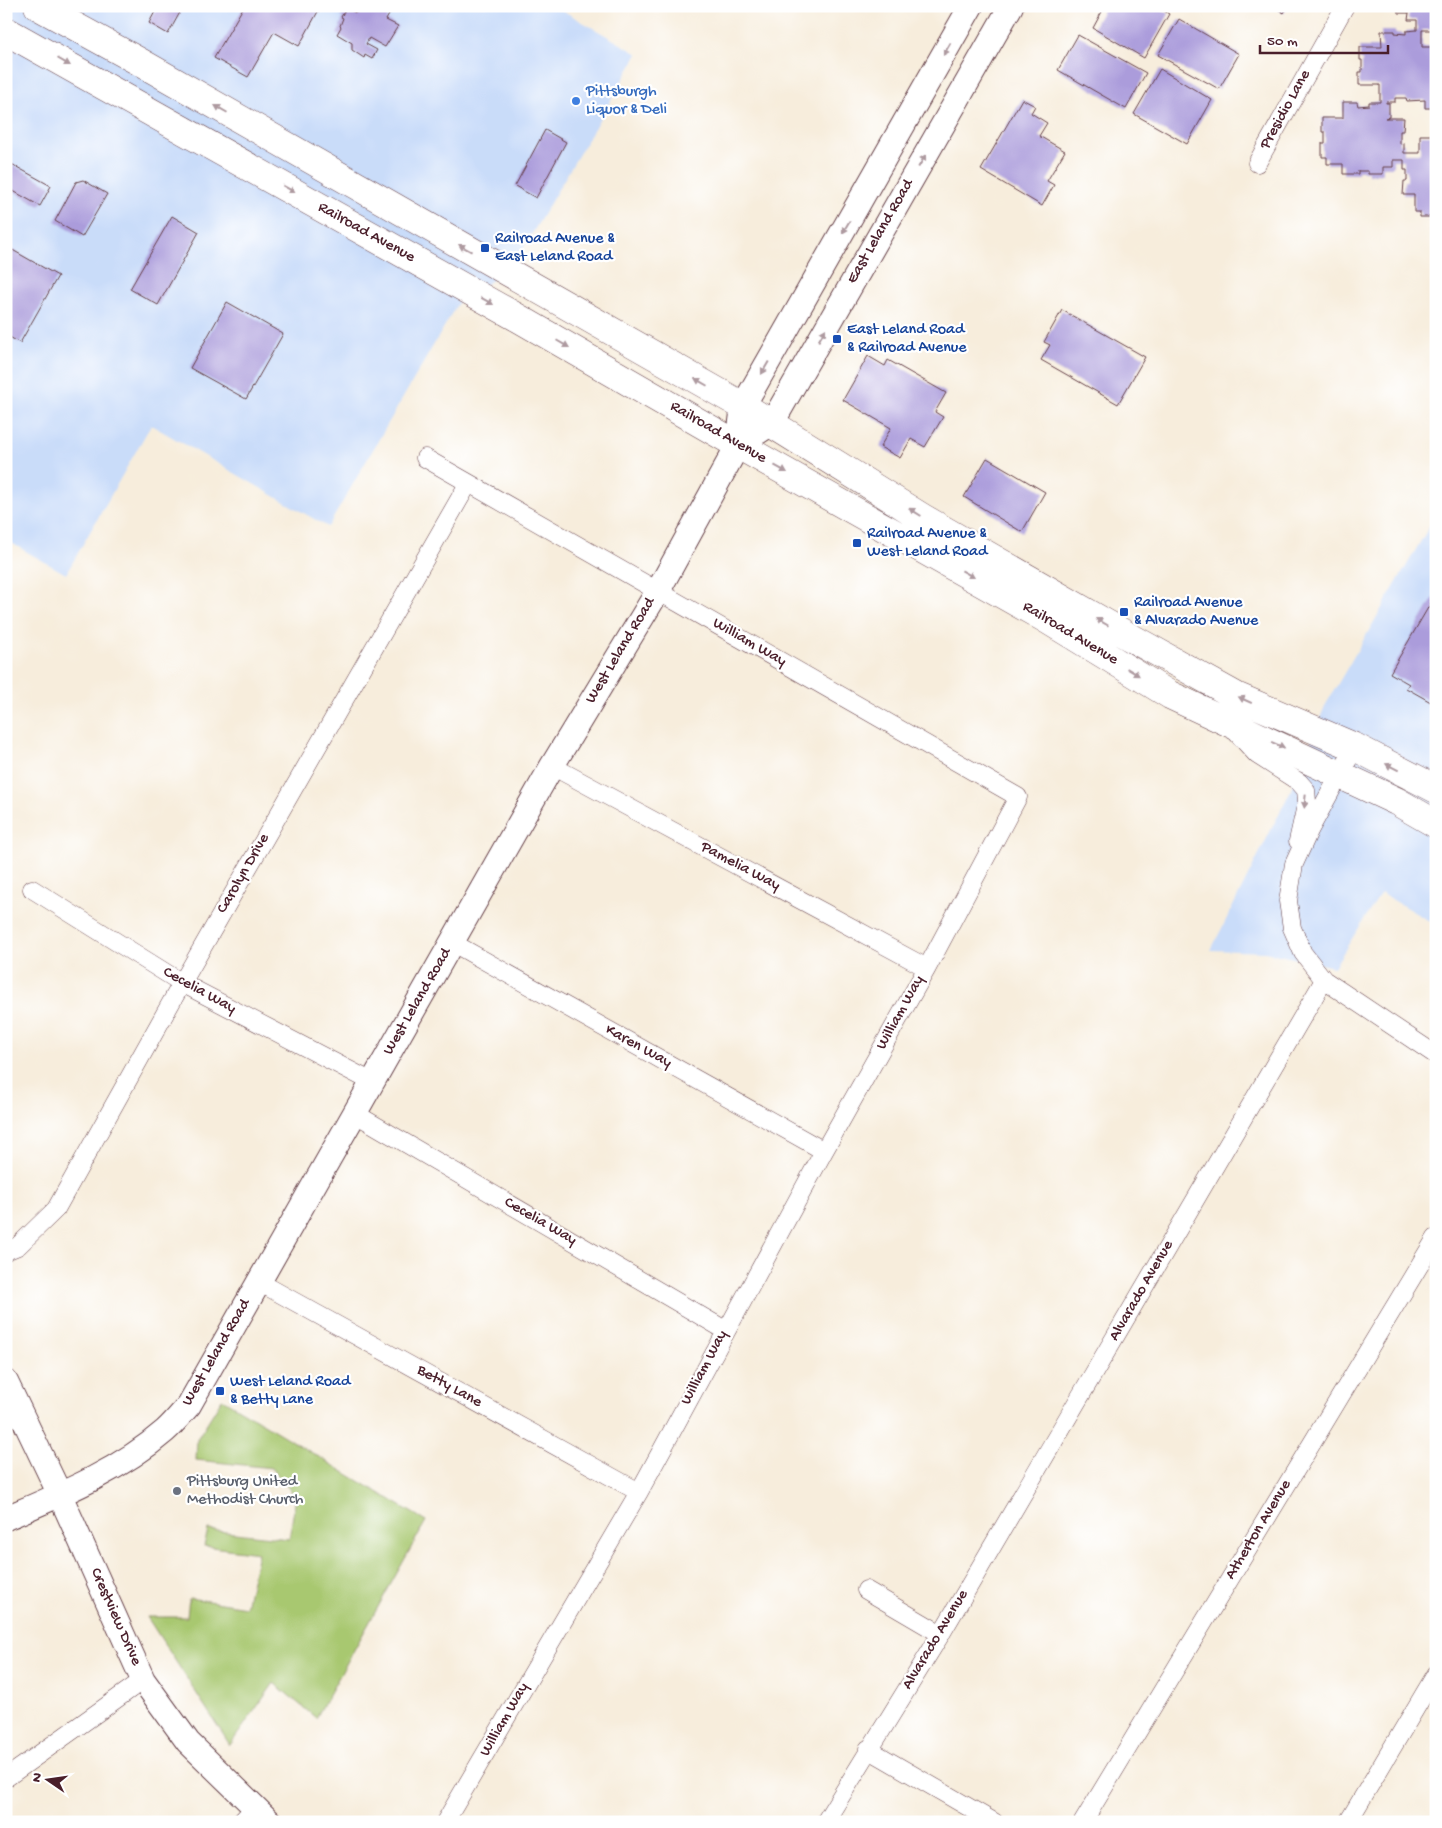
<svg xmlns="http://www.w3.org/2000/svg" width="1442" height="1828" viewBox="0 0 1442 1828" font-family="'Gochi Hand',sans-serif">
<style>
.built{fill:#c9dcf9}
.green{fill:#a8c870;stroke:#79744e}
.building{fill:#ab9cdb}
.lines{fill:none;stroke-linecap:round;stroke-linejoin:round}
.street-casing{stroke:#643e46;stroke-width:19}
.secondary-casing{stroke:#643e46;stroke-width:26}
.highway-casing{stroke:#643e46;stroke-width:29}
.street{stroke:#fff;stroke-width:18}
.secondary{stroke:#fff;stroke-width:24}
.highway{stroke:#fff;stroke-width:28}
.oneway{fill:#ae9aa0}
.shop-dot{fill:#3f7fe0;stroke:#fff;stroke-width:2}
.transit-dot{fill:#1a4fb4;stroke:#fff;stroke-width:2}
.worship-dot{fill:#6b7280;stroke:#fff;stroke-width:2}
.labels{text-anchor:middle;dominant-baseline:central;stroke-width:4.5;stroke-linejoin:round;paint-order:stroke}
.shop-label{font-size:16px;fill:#366cbe;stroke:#fff;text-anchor:start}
.street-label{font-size:16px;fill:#4a1f2b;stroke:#fff}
.transit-label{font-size:16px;fill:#164399;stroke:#fff;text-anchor:start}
.worship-label{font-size:16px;fill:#5b616d;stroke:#fff;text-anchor:start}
</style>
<rect width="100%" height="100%" fill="#fff"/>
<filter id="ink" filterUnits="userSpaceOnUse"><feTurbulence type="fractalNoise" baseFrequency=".02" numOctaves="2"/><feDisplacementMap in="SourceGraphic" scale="10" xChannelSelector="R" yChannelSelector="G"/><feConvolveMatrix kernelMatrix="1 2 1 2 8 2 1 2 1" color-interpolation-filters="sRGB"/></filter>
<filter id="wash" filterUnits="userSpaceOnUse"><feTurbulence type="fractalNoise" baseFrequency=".0096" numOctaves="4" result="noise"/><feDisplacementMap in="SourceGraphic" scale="20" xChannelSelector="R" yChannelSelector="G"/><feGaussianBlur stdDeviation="1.12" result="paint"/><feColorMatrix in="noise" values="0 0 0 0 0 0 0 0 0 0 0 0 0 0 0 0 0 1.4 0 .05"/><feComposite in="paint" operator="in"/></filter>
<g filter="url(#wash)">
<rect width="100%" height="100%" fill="#f7eddc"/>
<path class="built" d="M6 6H555L638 54 513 266 458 303 328 527 151 425 66 574 6 540Z
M1436 515V925L1381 893 1334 967 1265 952 1211 950 1291 790 1325 706Z"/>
<path class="green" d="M222 1399 426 1521 316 1718 274 1683 230 1745 147 1617H187L189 1598 246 1607 258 1553 204 1546 208 1530 289 1539 296 1497 272 1468 196 1460 197 1439Z"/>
<g id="blocks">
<path class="building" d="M158 6 183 7 168 34 149 23Z
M244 6H321L299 46 274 32 248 77 214 58Z
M357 6H394L386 20 398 26 385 47 369 38 366 44 377 50 372 59 365 55 364 58 352 50V43L337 34 341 27 340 26 343 18 341 17 346 8 356 13 359 8Z
M1105 6H1156L1169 14 1144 58 1093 28Z
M1273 6H1288L1284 13Z
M1398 6H1436V26H1433L1432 30H1422V47H1436V108H1425V100L1407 101 1406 98H1395V102H1386V103H1389V117L1385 118H1404L1403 131H1400V144L1404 143V153H1420V135H1433V138H1436V210H1434V217H1420V212H1414V195H1403L1404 181H1407V170H1404V160H1393V167H1383V174H1368V171H1358V174H1343V164H1327V157H1322V143H1325V132H1322V118H1343V102H1357L1358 106 1369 105V102H1380V85H1359V72H1362V60H1360V47H1382L1381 31H1395V33L1406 34V31L1417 30V20H1408L1409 13H1398Z
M1179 19 1239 54 1219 89 1158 55Z
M1078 35 1146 73 1126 109 1058 70Z
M1160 69 1212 100 1187 144 1134 114Z
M1022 99 1035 106 1031 113 1047 123 1039 136 1065 151 1047 181 1054 185 1042 206 981 170Z
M545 130 566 142 536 198 515 186Z
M6 161 51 186 40 206 6 187Z
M83 180 107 194 82 237 55 221 76 182Z
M172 216 199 232 158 305 130 289Z
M9 248 58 276 20 343 6 335V252Z
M227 302 283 334 246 399 190 368Z
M1062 310 1145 357 1118 404 1041 360 1050 345 1044 342Z
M868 356 885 366 888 360 946 393 935 412 943 417 925 447 911 439 900 458 880 447 891 428 843 400Z
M987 458 1045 492 1022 532 964 497Z
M1436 594V705L1406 688 1409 684 1390 673Z"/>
</g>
</g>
<g filter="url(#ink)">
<use href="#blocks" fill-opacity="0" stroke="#643e46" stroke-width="1"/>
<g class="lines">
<defs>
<path id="street" d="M1257 163 1345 6
M425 458 1018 797 927 968 824 1151 639 1492 445 1822
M1236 732 1257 755 1299 782 1306 790 1307 801 1298 841
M552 766 927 968
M32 889 182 983 372 1082
M453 943 824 1151
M1324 980 1436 1055
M354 1113 725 1330
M6 1251 18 1246 56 1209 182 983 468 484
M259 1282 639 1492
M866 1590 941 1634
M868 1749 994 1822
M6 1778 143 1680
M241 1822 254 1808
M825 1822 941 1634 1324 980 1303 953 1292 928 1288 901 1294 864 1309 831 1355 747
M1083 1822 1436 1238
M1348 1822 1436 1674"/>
<path id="secondary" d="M738 445 772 423 1011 6
M6 1382 60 1495 143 1680 188 1742 270 1822
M6 1518C62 1494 119 1471 165 1431 174 1423 181 1414 189 1405L552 766 658 591 738 445 743 406 971 6"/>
<path id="highway" d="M38 6 140 62 743 406 923 518 1128 636 1236 696 1355 747 1436 789
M6 31 520 319 738 445 1046 619 1170 695 1396 801 1436 824"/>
</defs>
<use href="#street" class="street-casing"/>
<use href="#secondary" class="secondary-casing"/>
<use href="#highway" class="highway-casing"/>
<use href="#street" class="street"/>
<use href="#secondary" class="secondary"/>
<use href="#highway" class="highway"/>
</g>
<defs><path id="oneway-solid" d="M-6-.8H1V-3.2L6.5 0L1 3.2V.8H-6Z" transform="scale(1.25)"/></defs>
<g class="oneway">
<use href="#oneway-solid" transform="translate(947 49) rotate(120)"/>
<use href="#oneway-solid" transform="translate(64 62) rotate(30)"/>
<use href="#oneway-solid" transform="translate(221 109) rotate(-150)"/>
<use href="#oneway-solid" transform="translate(922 161) rotate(-60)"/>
<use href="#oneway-solid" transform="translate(289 189) rotate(29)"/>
<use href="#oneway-solid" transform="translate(846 227) rotate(120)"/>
<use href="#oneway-solid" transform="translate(465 248) rotate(-151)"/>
<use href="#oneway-solid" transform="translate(487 301) rotate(29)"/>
<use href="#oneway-solid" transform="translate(822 335) rotate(-60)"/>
<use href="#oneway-solid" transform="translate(563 344) rotate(30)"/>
<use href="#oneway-solid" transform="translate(765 368) rotate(120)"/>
<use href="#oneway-solid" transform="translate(701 382) rotate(-150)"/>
<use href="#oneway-solid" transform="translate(781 469) rotate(29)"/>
<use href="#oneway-solid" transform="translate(915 512) rotate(-148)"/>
<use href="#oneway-solid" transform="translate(968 574) rotate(29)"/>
<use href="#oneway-solid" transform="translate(1102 622) rotate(-150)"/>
<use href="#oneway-solid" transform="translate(1133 672) rotate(31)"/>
<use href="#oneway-solid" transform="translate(1245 700) rotate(-155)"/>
<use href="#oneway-solid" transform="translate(1278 745) rotate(24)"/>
<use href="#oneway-solid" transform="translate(1392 767) rotate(-153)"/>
<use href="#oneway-solid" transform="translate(1305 801) rotate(96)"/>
</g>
</g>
<circle class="shop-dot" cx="576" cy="101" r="5"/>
<g class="transit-dot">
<rect x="480" y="243" width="10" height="10" rx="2.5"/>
<rect x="832" y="334" width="10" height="10" rx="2.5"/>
<rect x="852" y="538" width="10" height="10" rx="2.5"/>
<rect x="1119" y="607" width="10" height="10" rx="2.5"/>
<rect x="215" y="1386" width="10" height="10" rx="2.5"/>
</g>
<circle class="worship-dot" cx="177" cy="1491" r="5"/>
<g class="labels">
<g class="shop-label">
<text x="586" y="92">Pittsburgh<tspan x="586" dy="18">Liquor &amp; Deli</tspan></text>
</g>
<g class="street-label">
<text transform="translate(1286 110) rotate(-61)">Presidio Lane</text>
<text transform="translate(881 232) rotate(-60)">East Leland Road</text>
<text transform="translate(366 233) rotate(29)">Railroad Avenue</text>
<text transform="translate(718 433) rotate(30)">Railroad Avenue</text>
<text transform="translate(1070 634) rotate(31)">Railroad Avenue</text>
<text transform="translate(749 643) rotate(30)">William Way</text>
<text transform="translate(621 651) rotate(-59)">West Leland Road</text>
<text transform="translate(740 867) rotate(28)">Pamelia Way</text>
<text transform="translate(244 874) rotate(-60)">Carolyn Drive</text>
<text transform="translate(199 991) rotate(29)">Cecelia Way</text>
<text transform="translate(418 1002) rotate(-60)">West Leland Road</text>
<text transform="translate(901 1013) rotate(-61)">William Way</text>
<text transform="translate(638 1047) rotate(29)">Karen Way</text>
<text transform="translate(540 1222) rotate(30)">Cecelia Way</text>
<text transform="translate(1142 1291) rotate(-60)">Alvarado Avenue</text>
<text transform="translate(217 1353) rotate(-60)">West Leland Road</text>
<text transform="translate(705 1368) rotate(-62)">William Way</text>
<text transform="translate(449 1387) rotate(29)">Betty Lane</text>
<text transform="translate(1259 1530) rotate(-59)">Atherton Avenue</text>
<text transform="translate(115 1617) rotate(66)">Crestview Drive</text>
<text transform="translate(936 1640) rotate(-59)">Alvarado Avenue</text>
<text transform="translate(505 1720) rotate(-60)">William Way</text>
</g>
<g class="transit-label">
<text x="495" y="239">Railroad Avenue &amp;<tspan x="495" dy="18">East Leland Road</tspan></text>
<text x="847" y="330">East Leland Road<tspan x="847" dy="18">&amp; Railroad Avenue</tspan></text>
<text x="867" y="534">Railroad Avenue &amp;<tspan x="867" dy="18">West Leland Road</tspan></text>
<text x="1134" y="603">Railroad Avenue<tspan x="1134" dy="18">&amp; Alvarado Avenue</tspan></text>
<text x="230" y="1382">West Leland Road<tspan x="230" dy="18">&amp; Betty Lane</tspan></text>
</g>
<g class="worship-label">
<text x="187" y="1482">Pittsburg United<tspan x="187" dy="18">Methodist Church</tspan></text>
</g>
</g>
<rect width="1442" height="1828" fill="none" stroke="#fff" stroke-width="25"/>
<g transform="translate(48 1780) rotate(283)" stroke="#ffffff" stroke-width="4" paint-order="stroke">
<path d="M0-4L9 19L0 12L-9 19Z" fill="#4a1f2b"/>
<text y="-8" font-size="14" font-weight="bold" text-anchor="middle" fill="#4a1f2b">N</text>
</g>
<path d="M1260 45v8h128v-8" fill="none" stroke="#4a1f2b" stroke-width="2.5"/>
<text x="1267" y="45" font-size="15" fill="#4a1f2b" stroke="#ffffff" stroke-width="4" paint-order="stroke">50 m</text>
</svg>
